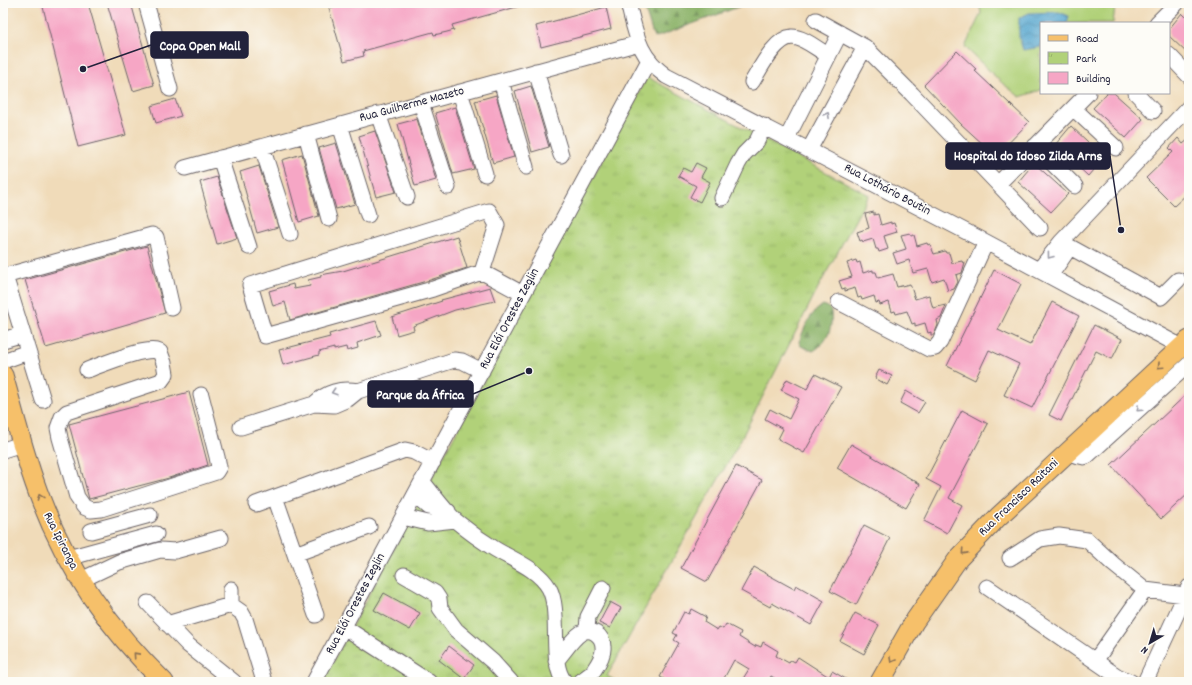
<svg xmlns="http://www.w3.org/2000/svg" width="1192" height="685" viewBox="0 0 1192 685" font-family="Dekko,sans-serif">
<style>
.grass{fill:#b1d179;stroke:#6a7a5a}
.forest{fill:url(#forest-firs);stroke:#576a52}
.park{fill:url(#park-tufts);stroke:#6a7a5a}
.water{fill:url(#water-waves);stroke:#3a6384}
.building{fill:#f6a6c5}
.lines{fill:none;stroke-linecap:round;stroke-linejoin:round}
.minor-casing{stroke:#6a6367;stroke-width:17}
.major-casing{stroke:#6a6367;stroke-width:21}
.minor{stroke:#fff;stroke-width:15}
.major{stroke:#f6c06b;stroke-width:19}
.oneway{stroke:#9c9ca7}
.oneway2{stroke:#8c7153}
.labels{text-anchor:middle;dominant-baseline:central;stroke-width:3;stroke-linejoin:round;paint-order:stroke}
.street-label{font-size:13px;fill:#22223b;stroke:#fdfcf7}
.leader{fill:none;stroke:#22223b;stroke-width:1.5}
.callout-dot{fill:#22223b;stroke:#fdfcf7;stroke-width:1.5}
.callout{fill:#22223b;stroke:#22223b;stroke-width:1.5}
.callout-label{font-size:14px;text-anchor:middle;font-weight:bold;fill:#fff}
</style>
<defs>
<pattern id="forest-firs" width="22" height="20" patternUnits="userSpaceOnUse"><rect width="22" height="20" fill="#8cb369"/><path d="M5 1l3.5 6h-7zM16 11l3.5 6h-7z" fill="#729158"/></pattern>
<pattern id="park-tufts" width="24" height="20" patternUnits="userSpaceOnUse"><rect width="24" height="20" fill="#b1d179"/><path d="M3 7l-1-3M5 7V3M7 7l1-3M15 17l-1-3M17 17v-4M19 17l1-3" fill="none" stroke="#98b36a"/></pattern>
<pattern id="water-waves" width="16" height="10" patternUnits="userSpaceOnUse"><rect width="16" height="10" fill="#53a4cd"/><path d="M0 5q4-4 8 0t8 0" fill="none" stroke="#4485a8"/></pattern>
</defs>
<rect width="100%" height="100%" fill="#fdfcf7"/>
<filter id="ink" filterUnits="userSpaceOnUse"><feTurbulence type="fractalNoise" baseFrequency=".025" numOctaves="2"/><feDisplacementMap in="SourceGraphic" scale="8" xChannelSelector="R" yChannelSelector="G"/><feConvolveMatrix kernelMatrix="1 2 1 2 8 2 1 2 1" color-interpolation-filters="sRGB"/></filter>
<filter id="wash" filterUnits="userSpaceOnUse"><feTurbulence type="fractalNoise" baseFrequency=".012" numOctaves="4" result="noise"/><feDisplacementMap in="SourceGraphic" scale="16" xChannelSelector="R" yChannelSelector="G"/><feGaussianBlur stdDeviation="0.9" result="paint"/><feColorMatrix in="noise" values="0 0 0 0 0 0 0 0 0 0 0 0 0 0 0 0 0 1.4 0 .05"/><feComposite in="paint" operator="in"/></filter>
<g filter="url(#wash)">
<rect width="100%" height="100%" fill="#f0dbb9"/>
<path class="grass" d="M979 3H1112L1115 7 1113 23H1041V90L1020 97 1002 83 965 47 981 13Z"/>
<path class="forest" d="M643 3H749L654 38Z
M823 305 828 307 831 311C833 327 828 343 813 351L801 346 799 342C805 327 809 314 823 305Z"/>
<path class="park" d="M647 77 869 195 819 286 740 441 607 676 618 682H322Z"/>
<path class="water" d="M1059 12 1069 16 1067 23H1041V47L1023 50 1019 37V18L1029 13Z"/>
<g id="blocks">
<path class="building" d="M42 3H88L126 135 78 147Z
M107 3H131L154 85 133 91Z
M347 3H520V6L452 25 454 30 447 32 434 35 433 32 363 51 364 56 344 61 329 8Z
M606 7 611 29 541 47 536 26Z
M1182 13 1189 20V55L1169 36V29Z
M957 51 976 69 974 70 1029 122 996 156 961 124 924 85Z
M531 86 549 147 532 152 515 91Z
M1107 93H1114L1143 119 1126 138 1093 108Z
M496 95 514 157 493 163 475 101Z
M175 99 181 116 156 123 151 106Z
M455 107 474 169 453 174 435 113Z
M417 119 436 180 415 186 398 124Z
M1071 126 1104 157 1088 176 1055 145Z
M375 131 396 192 376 197 359 136Z
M1178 138 1183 144 1189 139V192L1174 206 1146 178 1173 152 1169 148Z
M336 143 355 204 336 209 319 148Z
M302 154 319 216 299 222 282 160Z
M696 163 706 168 701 177 710 182 700 202 690 197 696 186 678 176 683 168 691 172Z
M1034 163 1068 194 1051 212 1018 182Z
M259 166 278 227 257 233 240 172Z
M217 177 237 238 217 244 200 182Z
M874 212V215L878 214 881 225 891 222V224L894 223 897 232 884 236 888 249 879 252 878 249H876L873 239 863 242 862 240 860 241 857 232 869 228 865 214Z
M910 233 911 236 914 235 917 246 927 243 928 245 930 244 934 254 945 251 946 253H949L952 263 962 261 963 263 965 262 962 273 956 275 958 282 954 289 948 291 944 278 932 282 928 269 913 273 909 260 897 264 893 253 906 249 901 235Z
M457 236 467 268 430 280 290 320 285 302 273 306 269 291 293 284 294 289 310 286 308 280 321 277 320 275 343 271Z
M147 246 165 313 46 348 25 280Z
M856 260 857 263 860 262 863 273 873 270V272H876L878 278 893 274 897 287 910 284 915 299 929 295 933 308 946 305 941 318 937 320 938 325 934 335H931V332L928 333 925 323 915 326V323L912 324 907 311 896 314 895 311 892 312 889 302 880 305 879 302 876 303 874 296 862 300 861 297 858 298 855 288 845 291V288L842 289 839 281 852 277 847 263Z
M994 270 1021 284 998 330 1030 345 1052 302 1079 316 1032 408 1004 395 1019 364 989 350 975 380 947 366Z
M490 287 495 301 455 310 413 326 414 330 397 335 392 317 442 301 441 300Z
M376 321 381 335 357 343 358 348 347 351 346 347 334 350V348L319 352V355L283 365 279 350 330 337 329 334Z
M1094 325 1122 339 1112 359 1096 351 1061 421 1049 415Z
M879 370 892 376 887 385 875 378Z
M815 374 841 387 804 453 778 439 783 429 765 419 770 409 789 419 799 399 781 390 787 379 807 389Z
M906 391 925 402 918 413 900 403Z
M189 392 208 465 169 478 89 499 69 424Z
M1189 392V493L1161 519 1111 465Z
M962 410 988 424 949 498 962 505 947 533 924 521 941 487 926 479Z
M851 444 920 484 906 508 837 468Z
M736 466 762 480 707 582 681 568Z
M864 525 890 538 856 605 830 591Z
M754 567 794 589 796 585 824 601 811 625 772 603 770 607 741 591Z
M384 593 420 613 410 630 374 610Z
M610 602 621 608 610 628 599 623Z
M691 609 706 617 704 622 717 630 719 627 723 629 726 624 741 632 739 637 755 647 756 645 761 647 763 642 778 651 776 656 789 663 791 660 795 662 798 657 829 677 832 671 851 682H781L771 676 768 682H741L749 669 734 660 722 682H662L664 679 660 677 679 643 674 640 677 635 673 633 684 612 689 614Z
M855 613 879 625 864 654 840 641Z
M449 646 474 665 464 679 439 660Z"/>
</g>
</g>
<g filter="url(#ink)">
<use href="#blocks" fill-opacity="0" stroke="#6a6367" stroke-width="1"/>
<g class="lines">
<defs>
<path id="minor" d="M146 3 170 89
M628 3C636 34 638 56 666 76L986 242 1182 347
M816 20 865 47 912 94 998 184 1088 93
M1157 23 1177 3
M1169 55 1189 76
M536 71 561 155
M501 81 526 167
M752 82C760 69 775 38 792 37 804 37 818 50 828 55
M460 92 485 174
M1136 93 1153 111
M421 103 448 187
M1073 108 1116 148
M378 114 407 197
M340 125 368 215
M306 134 329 219
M787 138 840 33
M1035 146 1075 186
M262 147 290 234
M809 150 865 47
M220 158 249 247
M185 168 639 43
M998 184 1040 228
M722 198 738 164 744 154 757 141 764 126
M1039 270 1061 242
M482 272 497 225 489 211 250 285 265 336 433 289 482 272 523 294
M1050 276 1070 247
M1178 280 1161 297 1061 242 1189 107
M839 302 929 349 935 348 940 342 986 242
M3 340 23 334
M3 361 28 352
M87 370C102 365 146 345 160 352L164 363 166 374 161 381 67 412 62 417 58 428 60 438 77 497 84 507 91 510 101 509 145 495 216 472 219 467 217 457 201 395
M43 400 6 279 8 275 152 235 156 237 172 308
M314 404C327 392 340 388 358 391
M241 427 314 404 334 405 348 399 358 391 454 360 462 361 482 371
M3 450 22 444
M1066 453 1084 457 1087 456 1189 364
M422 481C433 494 444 510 456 521 468 531 482 541 495 549 513 560 538 569 549 588 562 612 548 664 565 682
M415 495 429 507 448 511
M275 497 316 615
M256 504 405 450 414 452 433 462
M403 517 428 523 455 520
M91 531 150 515
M295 554 369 527
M68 558 156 534
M1010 558 1040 539 1059 536 1087 540 1113 564 1145 590 1095 661
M404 575 435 593 439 599 440 608 456 630 493 662 511 682
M81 580 119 562 160 550 175 551 221 538
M987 587 1117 676 1131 682
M231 589V605
M1145 590 1185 595
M148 603 188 645 234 682
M167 624 231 605 241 612 245 619 263 678 261 682
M344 627 429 682
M587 630 588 617 603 588
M556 661C564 652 572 639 581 633 591 626 603 636 603 647 604 654 598 664 594 670 591 675 584 678 580 682
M314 682 648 62
M1145 682 1189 587"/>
<path id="major" d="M3 375C15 417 25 460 41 500 68 570 110 630 164 682
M880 682 914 622 958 559 998 517 1189 340"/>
</defs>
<use href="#minor" class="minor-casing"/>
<use href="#major" class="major-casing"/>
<use href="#minor" class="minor"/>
<use href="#major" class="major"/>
</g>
<defs><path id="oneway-chevron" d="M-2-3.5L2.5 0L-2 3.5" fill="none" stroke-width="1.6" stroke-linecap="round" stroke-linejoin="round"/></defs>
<g class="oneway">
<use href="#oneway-chevron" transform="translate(827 115) rotate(-61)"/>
<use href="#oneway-chevron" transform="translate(1050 256) rotate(127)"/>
<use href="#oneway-chevron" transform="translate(334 392) rotate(162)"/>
<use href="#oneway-chevron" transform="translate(1139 409) rotate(138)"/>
</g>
<g class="oneway2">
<use href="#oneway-chevron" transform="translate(1160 366) rotate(137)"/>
<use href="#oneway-chevron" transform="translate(40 497) rotate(-110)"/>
<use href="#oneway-chevron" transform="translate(964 552) rotate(132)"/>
<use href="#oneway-chevron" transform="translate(136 655) rotate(-132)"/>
<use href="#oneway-chevron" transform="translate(892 660) rotate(119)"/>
</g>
</g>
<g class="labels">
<g class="street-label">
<text transform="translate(412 105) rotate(-15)">Rua Guilherme Mazeto</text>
<text transform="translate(887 190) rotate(28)">Rua Lothário Boutin</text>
<text transform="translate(510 319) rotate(-62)">Rua Elói Orestes Zeglin</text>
<text transform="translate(1019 498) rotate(-44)">Rua Francisco Raitani</text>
<text transform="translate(60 541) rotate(63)">Rua Ipiranga</text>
<text transform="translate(356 604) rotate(-62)">Rua Elói Orestes Zeglin</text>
</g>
</g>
<path class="leader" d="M83 69L151 45M1121 230L1110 156M529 371L473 394"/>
<g class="callout-dot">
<circle cx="83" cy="69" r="4"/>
<circle cx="1121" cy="230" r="4"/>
<circle cx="529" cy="371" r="4"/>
</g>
<g class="callout">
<rect x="151" y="32" width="97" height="26" rx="4"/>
<rect x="946" y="143" width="164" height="26" rx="4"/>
<rect x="368" y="381" width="105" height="26" rx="4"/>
</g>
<g class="callout-label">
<text x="200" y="50">Copa Open Mall</text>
<text x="1028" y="160">Hospital do Idoso Zilda Arns</text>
<text x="420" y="399">Parque da África</text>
</g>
<rect width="1192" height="685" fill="none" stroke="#fdfcf7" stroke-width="16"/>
<rect x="1040" y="22" width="130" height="72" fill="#fdfcf7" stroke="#a5a5ac"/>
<rect x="1048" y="35" width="20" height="6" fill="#f6c06b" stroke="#a5a5ac"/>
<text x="1076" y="42" font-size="12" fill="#22223b">Road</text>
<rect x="1048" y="52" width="20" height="12" fill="url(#park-tufts)" stroke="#a5a5ac"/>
<text x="1076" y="62" font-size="12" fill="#22223b">Park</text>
<rect x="1048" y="72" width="20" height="12" fill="#f6a6c5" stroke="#a5a5ac"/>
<text x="1076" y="82" font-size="12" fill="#22223b">Building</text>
<g transform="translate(1150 643) rotate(218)" stroke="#fdfcf7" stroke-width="3" paint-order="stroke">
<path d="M0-3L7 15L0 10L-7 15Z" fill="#22223b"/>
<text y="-6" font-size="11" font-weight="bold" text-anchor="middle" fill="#22223b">N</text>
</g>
</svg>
